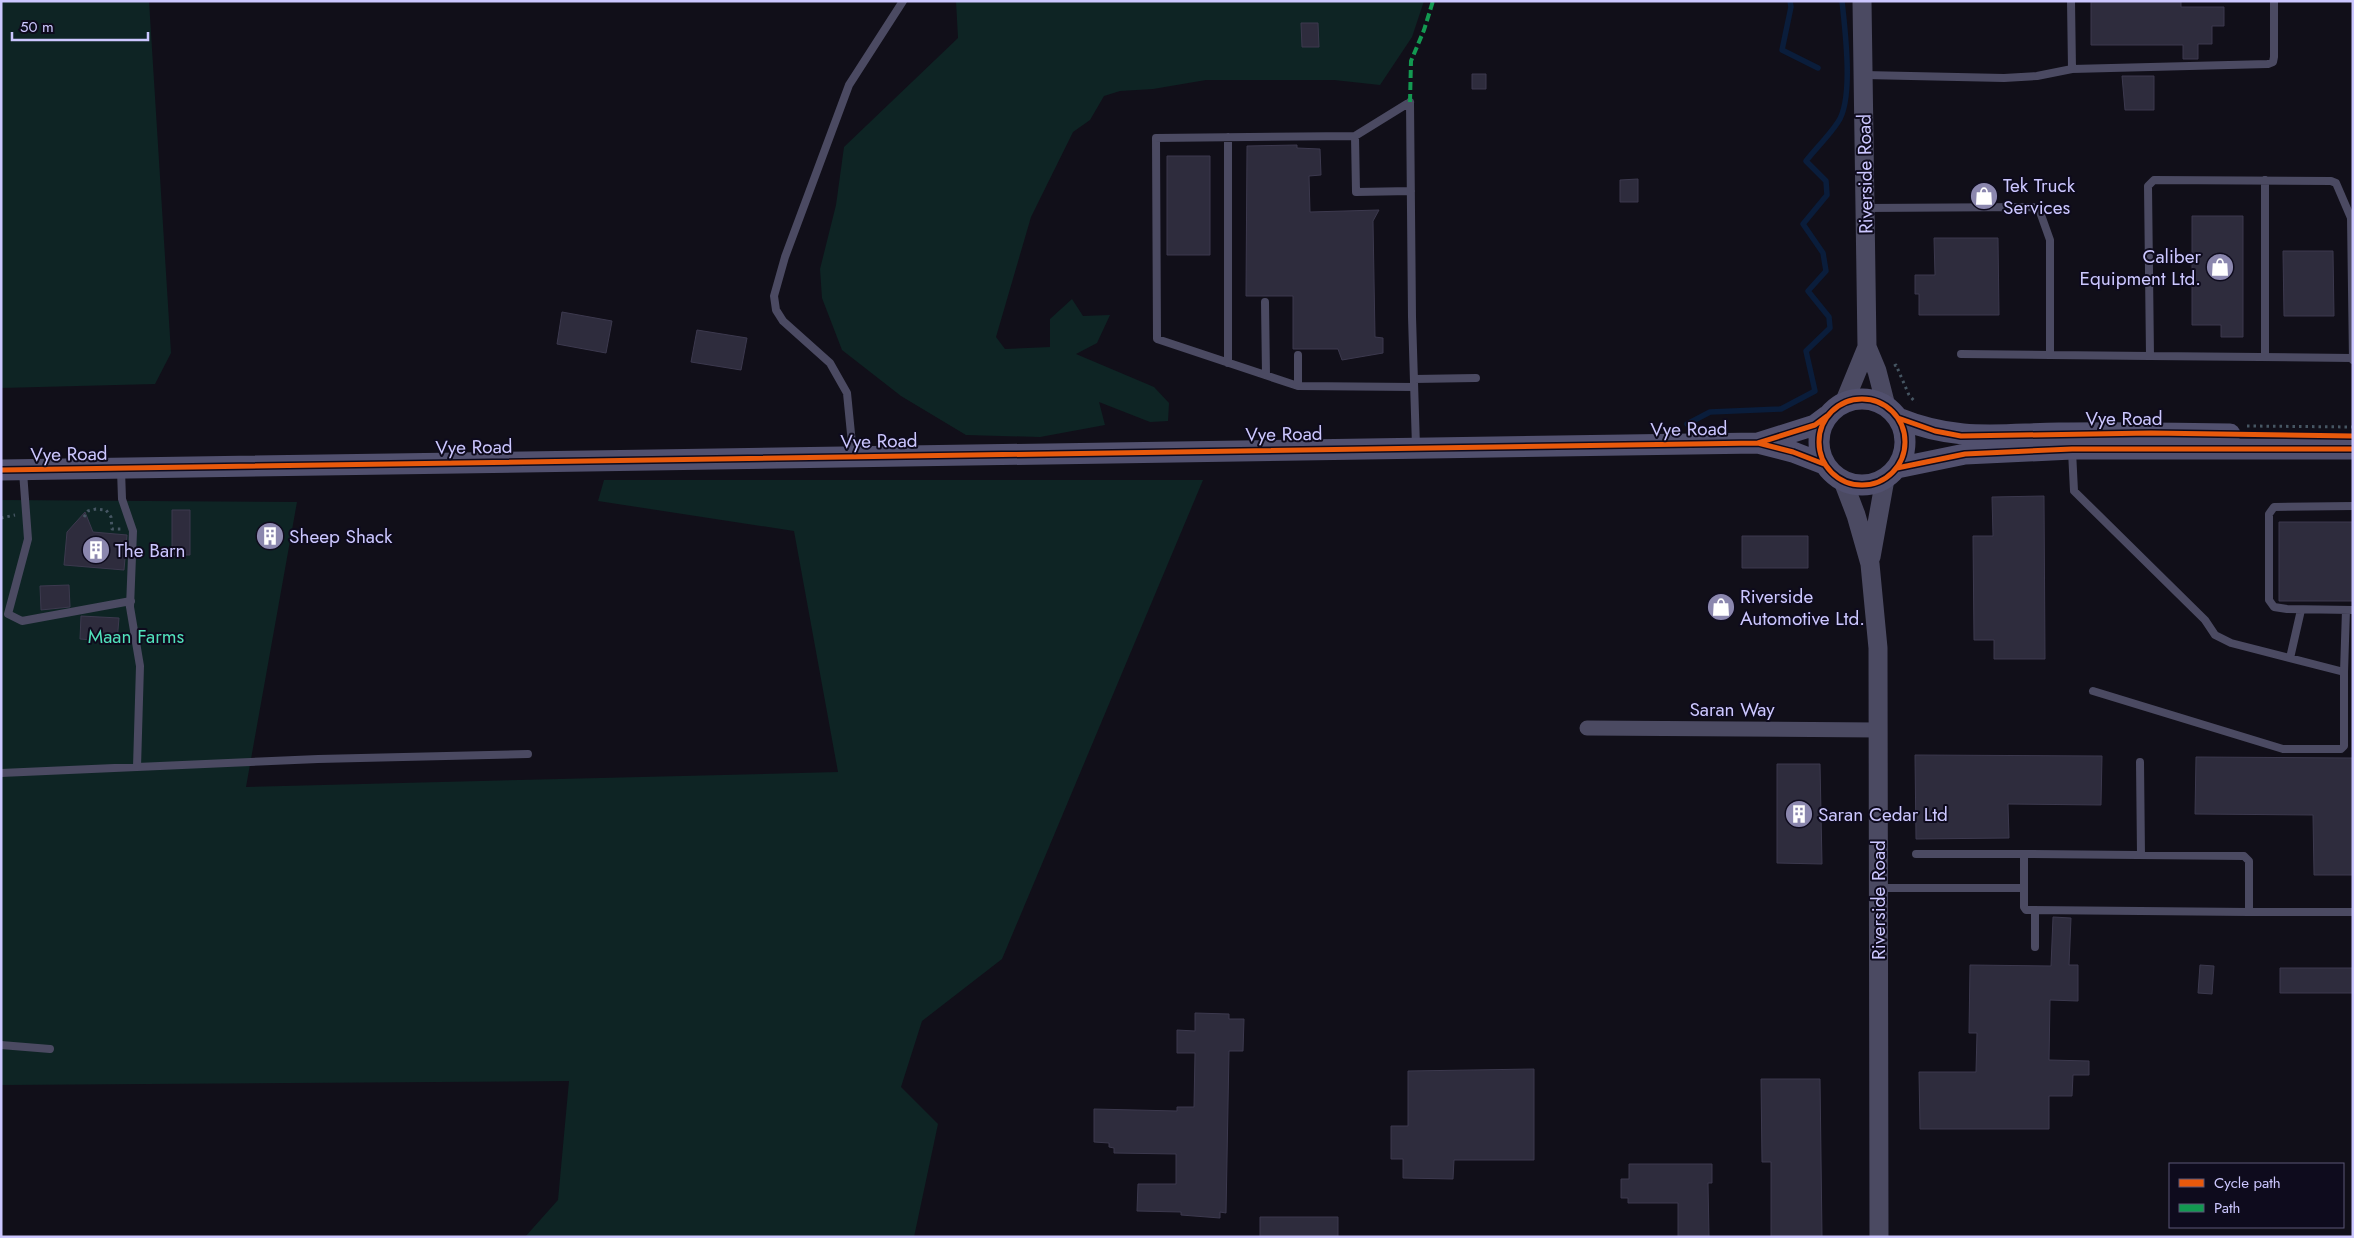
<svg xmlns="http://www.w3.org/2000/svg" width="2354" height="1238" viewBox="0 0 2354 1238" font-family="Jost,sans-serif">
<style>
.green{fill:#0e2424}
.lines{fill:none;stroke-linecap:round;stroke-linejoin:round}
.stream{stroke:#0a1d3b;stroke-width:5.5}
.building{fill:#2e2c3d;stroke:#3c394e}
.path{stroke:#465663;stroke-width:3;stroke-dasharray:2.5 4;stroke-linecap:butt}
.service{stroke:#4b4a62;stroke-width:8}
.minor{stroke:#4b4a62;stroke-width:15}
.tertiary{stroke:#4b4a62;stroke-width:19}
.secondary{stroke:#51506e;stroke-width:21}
.quiet{stroke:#139951;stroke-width:4;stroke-dasharray:8 4;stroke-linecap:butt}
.cycleway-casing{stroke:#0e0b1d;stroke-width:8}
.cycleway{stroke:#e8590c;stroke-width:5}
.labels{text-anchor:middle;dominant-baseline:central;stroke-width:4;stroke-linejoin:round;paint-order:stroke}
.street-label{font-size:19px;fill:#ccc7ff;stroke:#0e0b1d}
.poi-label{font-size:19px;fill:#ccc7ff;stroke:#0e0b1d;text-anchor:start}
.park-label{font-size:19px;fill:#51e1ba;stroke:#0e0b1d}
</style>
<rect width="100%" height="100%" fill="#110f19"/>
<path class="green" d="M1 1H149L171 353 155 384 1 388Z
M956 1H1424L1412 37 1380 85 1334 80H1206L1153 89 1120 91 1104 96 1090 120 1073 132 1031 217 996 337 1005 349 1050 347V319L1072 299 1083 316 1110 315 1097 343 1076 354 1154 387 1169 403 1168 421 1150 422 1099 402 1105 425 1040 437 966 435 901 396 842 350 822 298 820 269 836 205 844 147 958 38Z
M604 480H1203L1002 959 922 1021 901 1087 938 1124 914 1237H525L558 1200 569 1081 1 1085V500L297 502 246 787 838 772 794 531 598 501Z"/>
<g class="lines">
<path class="stream" d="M1790 1 1791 7 1782 50 1818 68
M1687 424 1710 412 1781 409 1815 391 1806 351 1830 328 1829 317 1808 291 1826 271 1823 253 1803 224 1827 195 1826 181 1806 161C1816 148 1829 136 1838 122 1854 99 1845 30 1842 1"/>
</g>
<path class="building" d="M2091 1H2181V7H2224V26H2212V44H2198V59H2183V45H2091Z
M1301 23H1318L1319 47H1302Z
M1472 74H1486V89H1472Z
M2122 76H2154V110H2125Z
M1297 145V148L1320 149 1321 175 1309 176 1310 212 1379 210 1373 221 1375 337 1383 338V353L1342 360 1338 349H1293V296H1246L1247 146Z
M1167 156H1210V255H1167Z
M1638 179V202H1620V180Z
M2192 216H2243V337H2221V325H2192Z
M1934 238H1998L1999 315H1919V294H1915V275H1935Z
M2283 251H2333L2334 316H2284Z
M562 312 612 321 606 353 557 344Z
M697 330 747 338 741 370 691 362Z
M2044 496 2045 659H1994V640H1974L1973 536H1993L1992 497Z
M172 510H190V555H172Z
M85 512 93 532 127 535 124 570 64 565 67 532Z
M2279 522H2353V601H2279Z
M1742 536H1808V568H1742Z
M69 585 70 607 41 610 40 586Z
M81 616 119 618 117 642 80 639Z
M1915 755 2102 756 2101 805 2008 804 2009 838 1916 839Z
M2196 757 2353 758V875H2314L2313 815 2195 814Z
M1777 764H1820L1822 864 1777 863Z
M2053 917 2071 918 2069 965H2078V1001L2050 1000 2049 1060 2089 1061V1075H2073L2072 1096H2049V1129H1920L1919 1072H1976L1977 1033H1969L1970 965 2051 966Z
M2200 965 2214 966 2212 994 2198 993Z
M2280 968H2353V993H2280Z
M1195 1013 1229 1014V1019H1244L1243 1051H1229L1226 1213 1220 1212V1218L1181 1215V1212L1137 1211 1138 1184H1176V1154L1114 1153V1148L1109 1147V1143L1094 1142V1109L1177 1111V1107H1194L1195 1053H1177V1030L1195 1031Z
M1534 1069V1160H1454L1453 1179 1403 1178V1159H1391V1126H1408V1071Z
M1761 1079H1820L1822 1237H1771V1162H1762Z
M1629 1164H1712V1183H1708L1709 1237H1678V1203H1628V1198H1621V1179H1629Z
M1260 1217H1338V1237H1260Z"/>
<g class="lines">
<path class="path" d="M1894 366 1896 365 1909 395 1916 403
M2247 426 2353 427
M84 517 88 511 96 509 106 510 111 517 112 529H121
M1 518 15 515"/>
<path class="service" d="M2071 1 2072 69
M1864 75 2004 78 2037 76 2072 69 2268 64 2273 62 2274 57V1
M1410 102 1355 136 1156 138 1157 339 1298 386 1414 387
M1410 102 1412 317 1416 447
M1355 136 1356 192 1411 191
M1228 137V363
M2265 180V357
M1865 208 2033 207 2040 212 2050 240V355L1961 354
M1265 302 1266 375
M1298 355V386
M2050 355 2150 356
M2352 358 2150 356 2148 186 2154 180 2331 181 2336 183 2351 218 2353 360
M1414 379 1476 378
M2072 451 2074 491 2205 620 2215 635 2231 643 2344 672V746L2341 749H2283L2093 691
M853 454 847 393 830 363 783 321 776 310 774 296 785 257 849 85 903 1
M121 470 122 499 133 531 130 607 140 666 137 767
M23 472 28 539 8 614 22 621 131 601
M2353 506 2274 507 2269 514V600L2274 607 2287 609 2353 610
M2290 658 2301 610
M2344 672 2346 610
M2140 762 2141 855
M1 773 318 759 528 754
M1916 854H2024
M2024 854 2244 856 2249 861V912L2026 910 2024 907Z
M1878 888H2024
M2035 910V947
M2249 912H2353
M1 1045 50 1049"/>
<path class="minor" d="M1587 728 1878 730"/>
<path class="tertiary" d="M1867 347 1877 371 1886 406
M1844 403 1867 347 1862 1
M1843 481 1856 515 1870 564 1878 648 1879 1237
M1871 557 1885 479"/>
<path class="secondary" d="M1819 442a43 43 0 1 1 86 0a43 43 0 1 1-86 0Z
M1898 418C1957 442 1998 434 2059 433 2116 432 2173 433 2230 434
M1758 443 1815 425 1827 416
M1897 468 1965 454 2072 449H2353
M1 470 1758 443 1793 452 1824 464"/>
<path class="quiet" d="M1410 102 1411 61 1424 30 1433 1"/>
<defs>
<path id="cycleway" d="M1819 442a43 43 0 1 1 86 0a43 43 0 1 1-86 0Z
M1898 418 1935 431 1961 436 2151 433 2353 436
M1758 443 1815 425 1827 416
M1897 468 1965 454 2072 449H2353
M1 470 1758 443 1793 452 1824 464"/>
</defs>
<use href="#cycleway" class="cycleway-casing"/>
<use href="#cycleway" class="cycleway"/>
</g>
<defs>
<symbol id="shop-disc" viewBox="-11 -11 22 22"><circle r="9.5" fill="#8b87ae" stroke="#0e0b1d"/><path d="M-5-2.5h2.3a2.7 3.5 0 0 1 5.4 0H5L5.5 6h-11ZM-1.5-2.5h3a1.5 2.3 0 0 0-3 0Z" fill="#fff"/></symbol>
<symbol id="building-disc" viewBox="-11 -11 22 22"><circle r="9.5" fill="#8b87ae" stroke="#0e0b1d"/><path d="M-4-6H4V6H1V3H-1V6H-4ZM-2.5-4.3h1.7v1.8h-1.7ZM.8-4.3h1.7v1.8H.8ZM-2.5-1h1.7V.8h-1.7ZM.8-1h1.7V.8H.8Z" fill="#fff"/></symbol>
</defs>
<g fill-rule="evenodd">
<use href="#shop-disc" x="1968" y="180" width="32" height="32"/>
<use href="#shop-disc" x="2204" y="251" width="32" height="32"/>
<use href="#building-disc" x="254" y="520" width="32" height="32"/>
<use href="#building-disc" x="80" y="534" width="32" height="32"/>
<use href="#shop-disc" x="1705" y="591" width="32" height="32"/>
<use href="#building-disc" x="1783" y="798" width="32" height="32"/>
</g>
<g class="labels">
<g class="street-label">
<text transform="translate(1865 174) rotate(-91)">Riverside Road</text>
<text x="2124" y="418">Vye Road</text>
<text transform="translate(1689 429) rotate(-1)">Vye Road</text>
<text transform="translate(1284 434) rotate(-1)">Vye Road</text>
<text transform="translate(879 441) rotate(-1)">Vye Road</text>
<text transform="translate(474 447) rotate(-1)">Vye Road</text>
<text transform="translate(69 454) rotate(-1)">Vye Road</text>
<text x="1732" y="709">Saran Way</text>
<text transform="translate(1878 900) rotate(-90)">Riverside Road</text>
</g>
<g class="poi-label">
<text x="2003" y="185">Tek Truck<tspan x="2003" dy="22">Services</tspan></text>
<text x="2201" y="256" text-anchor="end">Caliber<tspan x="2201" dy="22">Equipment Ltd.</tspan></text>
<text x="289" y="536">Sheep Shack</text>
<text x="115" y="550">The Barn</text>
<text x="1740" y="596">Riverside<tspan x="1740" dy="22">Automotive Ltd.</tspan></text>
<text x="1818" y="814">Saran Cedar Ltd</text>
</g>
<g class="park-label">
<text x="136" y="636">Maan Farms</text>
</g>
</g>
<rect width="2354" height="1238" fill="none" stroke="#ccc7ff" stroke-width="5"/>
<rect x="2169" y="1163" width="175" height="65" fill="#0e0b1d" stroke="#5a5677"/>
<rect x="2179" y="1179" width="25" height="8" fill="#e8590c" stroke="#5a5677"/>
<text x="2214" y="1188" font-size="15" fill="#ccc7ff">Cycle path</text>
<rect x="2179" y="1204" width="25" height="8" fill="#139951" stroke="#5a5677"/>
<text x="2214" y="1213" font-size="15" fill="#ccc7ff">Path</text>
<path d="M12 32v8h136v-8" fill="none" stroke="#ccc7ff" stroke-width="2.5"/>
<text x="20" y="32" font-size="15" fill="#ccc7ff" stroke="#0e0b1d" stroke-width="4" paint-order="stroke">50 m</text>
</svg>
